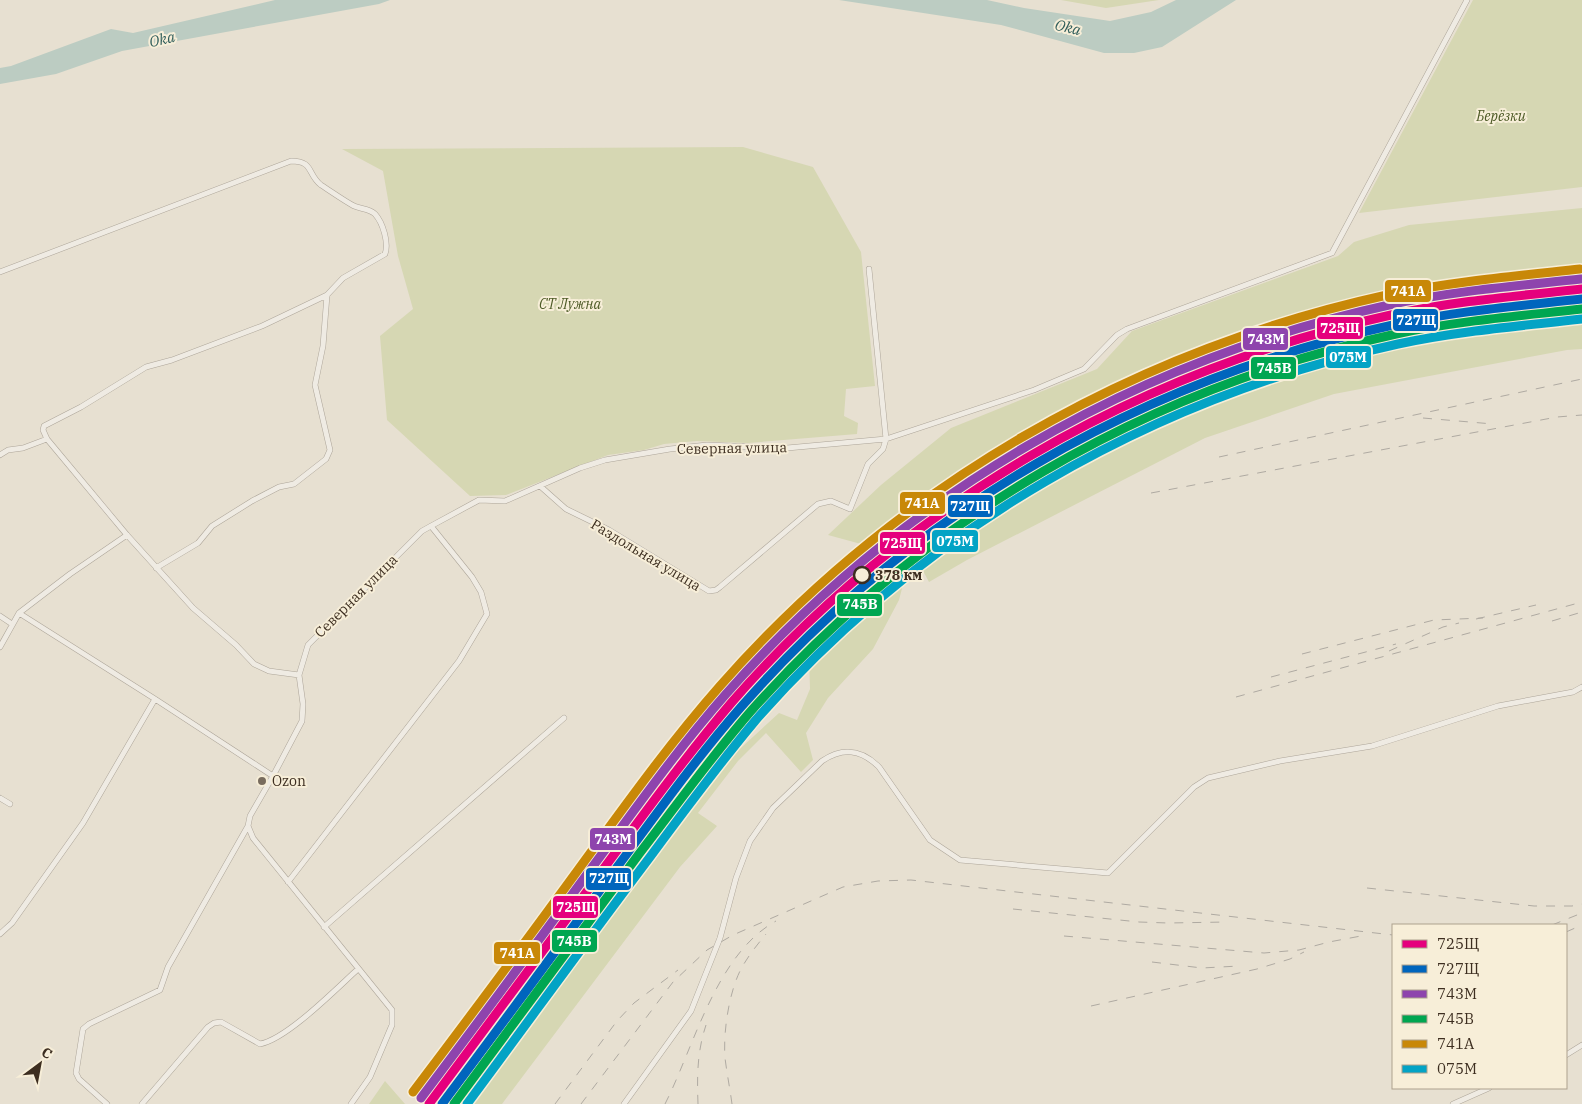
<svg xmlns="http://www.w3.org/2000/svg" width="1582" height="1104" viewBox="0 0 1582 1104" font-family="'IBM Plex Serif',serif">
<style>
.green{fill:#d6d7b3}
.water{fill:#bcccc2}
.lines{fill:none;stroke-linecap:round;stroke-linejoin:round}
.minor-casing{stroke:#ada599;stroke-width:6}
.minor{stroke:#efebe3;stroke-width:5}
.rail{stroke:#afaaa2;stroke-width:1;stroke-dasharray:9 9;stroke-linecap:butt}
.rail-1-casing{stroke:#f7eed8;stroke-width:12}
.rail-2-casing{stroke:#f7eed8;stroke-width:12}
.rail-3-casing{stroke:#f7eed8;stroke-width:12}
.rail-4-casing{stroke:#f7eed8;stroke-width:12}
.rail-5-casing{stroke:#f7eed8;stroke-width:12}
.rail-6-casing{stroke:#f7eed8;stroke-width:12}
.rail-1{stroke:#e5007d;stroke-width:9}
.rail-2{stroke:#0065bd;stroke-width:9}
.rail-3{stroke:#8e44ad;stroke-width:9}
.rail-4{stroke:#00a651;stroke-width:9}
.rail-5{stroke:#c88808;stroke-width:9}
.rail-6{stroke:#03a3c5;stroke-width:9}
.stop-dot{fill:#f7eed8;stroke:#3d2e20;stroke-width:2.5}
.poi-dot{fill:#786c5e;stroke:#f7eed8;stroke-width:2}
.labels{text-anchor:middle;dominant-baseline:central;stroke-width:4;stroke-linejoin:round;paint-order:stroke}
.park-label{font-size:14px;font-style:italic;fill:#4d5a26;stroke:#f7eed8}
.street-label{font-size:14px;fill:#3d2e20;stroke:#f7eed8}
.stop-label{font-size:14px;font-weight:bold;fill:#3d2e20;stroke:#f7eed8;text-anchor:start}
.poi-label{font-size:14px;fill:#3d2e20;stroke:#f7eed8;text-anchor:start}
.water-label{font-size:15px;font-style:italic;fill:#2f5d5a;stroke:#f7eed8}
.line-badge{stroke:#f7eed8;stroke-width:2}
.badge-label{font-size:14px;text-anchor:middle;font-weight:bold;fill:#fff}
</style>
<rect width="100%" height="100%" fill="#e7e0d1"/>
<path class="green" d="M1061 0H1159L1106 8Z
M1473 0H1582V187L1359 213Z
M743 147 813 167 861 252 875 386 846 389 844 416 858 423 857 434 748 443 697 441 664 444 644 450 608 455 506 495 470 496 387 420 380 336 413 309 398 256 383 171 342 149Z
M1582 208V277L1385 298 1184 357 1161 373 975 464 872 547 828 535 881 485 951 428 1097 369 1132 331 1338 256 1354 242 1409 225Z
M1582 307V349L1567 350 1334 394 1205 438 967 560 929 582 915 556 1056 455 1199 389 1348 341 1524 313Z
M893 569H907L899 600 873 649 828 698 806 733 813 760 801 772 766 733 738 761 698 813 717 826 680 867 502 1104H456L718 769 779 713 797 720 810 689 809 654Z
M385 1081 405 1104H369Z"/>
<path class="water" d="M275 0H390L379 4 122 51 56 74 0 84V68L11 66 111 29 133 33Z
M839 0H987L1024 8 1110 21 1151 12 1176 0H1236L1162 47 1134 53H1104L1001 25Z"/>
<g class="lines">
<defs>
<path id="minor" d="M0 272 291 161C314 161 307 174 321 185 332 192 343 200 354 206 361 209 370 209 375 214 383 223 389 243 385 254L343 278 327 295 262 326 172 360 146 367 81 407 44 426 43 430 47 439 127 535 193 608 236 645 254 664 269 671 299 675
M0 455 8 450 23 448 47 439
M540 486 566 509 609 530 709 591 716 590 720 587 818 504 831 501 850 509 868 464 883 449 886 439 869 269
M156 568 198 543 212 526 252 501 279 487 294 484 326 459 330 450 315 385 323 346 327 295
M19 613 155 699 273 776
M0 616 12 624
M0 647 19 613 70 574 127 535
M0 798 10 804
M288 882 459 661 487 614 481 592 472 577 431 526
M324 927 564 718
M0 934 12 923 83 823 155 699
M1566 1055 1582 1045
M107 1104 79 1079 76 1073 83 1029 89 1024 160 990 168 967 248 826
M142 1104 208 1027 214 1023 221 1022 260 1044C287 1039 336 989 358 969
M351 1104 370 1077 392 1025V1010L253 838 248 826 250 816 273 776 302 721 303 704 299 675 308 645 422 531 431 526 479 500 505 501 580 468 605 460 670 449 707 445 787 448 886 439 1034 390 1084 369 1117 335 1127 329 1332 253 1467 0
M624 1104 691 1011 720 938 736 878 750 841 773 808 822 761C843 747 861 749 879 767L930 840 960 860 1108 873 1194 787 1208 778 1280 761 1372 746 1498 706 1573 692 1582 687
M1453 1104 1489 1088"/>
</defs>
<use href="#minor" class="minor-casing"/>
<use href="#minor" class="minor"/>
<path class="rail" d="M1423 418 1493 424
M1219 457 1582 379
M1151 493 1557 417 1582 415
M1476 619 1536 605
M1552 621 1582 612
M1389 651 1443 627 1459 623
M1302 654 1434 620 1483 618
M1271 677 1396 644
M1236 697 1582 602
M1367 888 1534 906H1572L1582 904
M1013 909 1139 922 1168 923 1227 922
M1444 925H1445
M1552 925 1582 913
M1566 932 1582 925
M1064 936 1264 953 1299 950 1329 942 1361 936
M1152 962 1202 968 1239 966
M1091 1006 1257 969 1290 959 1304 952
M555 1104 617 1021 634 1003 678 970
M581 1104 673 982 707 950 733 935 843 887 878 881 911 880 1393 935
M665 1104C694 1047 716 954 776 921
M698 1104C697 1076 697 1052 706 1025
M732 1104C730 1089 727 1074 725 1058 723 1032 729 992 741 969 748 956 757 945 766 934"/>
<defs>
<path id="rail-1" d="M429 1104C482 1033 535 962 588 890 635 826 681 762 732 702 904 505 1137 371 1391 315 1454 301 1518 296 1582 289"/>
<path id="rail-2" d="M442 1104C496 1032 550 959 603 886 648 826 692 763 741 707 912 512 1141 380 1393 325 1455 311 1519 306 1582 299"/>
<path id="rail-3" d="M421 1098C476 1025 531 951 585 877 631 815 675 752 726 694 900 496 1133 361 1389 305 1452 291 1517 286 1581 279"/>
<path id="rail-4" d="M454 1104C516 1021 577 937 639 854 676 806 711 757 751 711 921 520 1145 389 1396 334 1457 321 1520 316 1582 309"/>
<path id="rail-5" d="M413 1092C469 1018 524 944 578 870 624 807 669 744 720 686 895 487 1128 352 1387 295 1450 282 1516 276 1580 269"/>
<path id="rail-6" d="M467 1104C528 1022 588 939 650 857 684 811 718 765 755 721 922 530 1150 398 1398 344 1458 331 1521 326 1582 319"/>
</defs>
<use href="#rail-1" class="rail-1-casing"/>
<use href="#rail-2" class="rail-2-casing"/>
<use href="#rail-3" class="rail-3-casing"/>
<use href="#rail-4" class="rail-4-casing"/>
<use href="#rail-5" class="rail-5-casing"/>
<use href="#rail-6" class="rail-6-casing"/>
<use href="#rail-1" class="rail-1"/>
<use href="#rail-2" class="rail-2"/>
<use href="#rail-3" class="rail-3"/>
<use href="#rail-4" class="rail-4"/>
<use href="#rail-5" class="rail-5"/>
<use href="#rail-6" class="rail-6"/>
</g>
<circle class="stop-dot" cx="862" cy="575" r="8"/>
<circle class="poi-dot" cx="262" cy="781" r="5"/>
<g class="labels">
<g class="park-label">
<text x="1501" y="116">Берёзки</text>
<text x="570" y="304">СТ Лужна</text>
</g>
<g class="street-label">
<text transform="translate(732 448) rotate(-1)">Северная улица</text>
<text transform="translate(646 555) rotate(31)">Раздольная улица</text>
<text transform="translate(356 596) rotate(-45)">Северная улица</text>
</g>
<g class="stop-label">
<text x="875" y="575">378 км</text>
</g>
<g class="poi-label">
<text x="272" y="781">Ozon</text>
</g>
<g class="water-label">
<text transform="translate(1068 27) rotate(13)">Oka</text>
<text transform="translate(162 39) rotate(-13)">Oka</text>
</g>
</g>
<g class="line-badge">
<rect x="1384" y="279" width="48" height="24" rx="5" fill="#c88808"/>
<rect x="1392" y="308" width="47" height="24" rx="5" fill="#0065bd"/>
<rect x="1316" y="316" width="48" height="24" rx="5" fill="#e5007d"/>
<rect x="1242" y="327" width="47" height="24" rx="5" fill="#8e44ad"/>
<rect x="1325" y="345" width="47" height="24" rx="5" fill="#03a3c5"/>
<rect x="1250" y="356" width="47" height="24" rx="5" fill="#00a651"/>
<rect x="899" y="491" width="47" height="24" rx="5" fill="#c88808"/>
<rect x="947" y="494" width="47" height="24" rx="5" fill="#0065bd"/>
<rect x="931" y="529" width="48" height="24" rx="5" fill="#03a3c5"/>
<rect x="879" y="531" width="47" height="24" rx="5" fill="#e5007d"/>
<rect x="836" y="593" width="47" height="24" rx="5" fill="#00a651"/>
<rect x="589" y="827" width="47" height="24" rx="5" fill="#8e44ad"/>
<rect x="585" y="867" width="47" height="24" rx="5" fill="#0065bd"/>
<rect x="552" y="895" width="47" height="24" rx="5" fill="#e5007d"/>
<rect x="551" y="929" width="47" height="24" rx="5" fill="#00a651"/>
<rect x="493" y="941" width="48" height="24" rx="5" fill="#c88808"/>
</g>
<g class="badge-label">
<text x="1408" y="296">741А</text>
<text x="1416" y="325">727Щ</text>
<text x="1340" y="333">725Щ</text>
<text x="1266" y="344">743М</text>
<text x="1348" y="362">075М</text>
<text x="1274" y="373">745В</text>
<text x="922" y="508">741А</text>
<text x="970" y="511">727Щ</text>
<text x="955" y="546">075М</text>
<text x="902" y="548">725Щ</text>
<text x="860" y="609">745В</text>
<text x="613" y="844">743М</text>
<text x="609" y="883">727Щ</text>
<text x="576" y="912">725Щ</text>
<text x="574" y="946">745В</text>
<text x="517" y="958">741А</text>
</g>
<rect x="1392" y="924" width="175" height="165" fill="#f7eed8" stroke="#ada18e"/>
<rect x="1402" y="940" width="25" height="8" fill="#e5007d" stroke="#ada18e"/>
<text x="1437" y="949" font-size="15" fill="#3d2e20">725Щ</text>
<rect x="1402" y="965" width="25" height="8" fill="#0065bd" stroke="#ada18e"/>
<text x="1437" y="974" font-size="15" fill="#3d2e20">727Щ</text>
<rect x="1402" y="990" width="25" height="8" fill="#8e44ad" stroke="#ada18e"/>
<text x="1437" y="999" font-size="15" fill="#3d2e20">743М</text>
<rect x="1402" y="1015" width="25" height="8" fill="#00a651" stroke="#ada18e"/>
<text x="1437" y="1024" font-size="15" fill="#3d2e20">745В</text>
<rect x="1402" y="1040" width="25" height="8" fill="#c88808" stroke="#ada18e"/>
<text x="1437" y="1049" font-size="15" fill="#3d2e20">741А</text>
<rect x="1402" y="1065" width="25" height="8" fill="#03a3c5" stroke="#ada18e"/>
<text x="1437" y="1074" font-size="15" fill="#3d2e20">075М</text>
<g transform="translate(40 1064) rotate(32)" stroke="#f7eed8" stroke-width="4" paint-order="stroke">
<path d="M0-4L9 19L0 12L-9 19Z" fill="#3d2e20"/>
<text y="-8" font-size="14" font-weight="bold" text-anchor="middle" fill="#3d2e20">С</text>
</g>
</svg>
